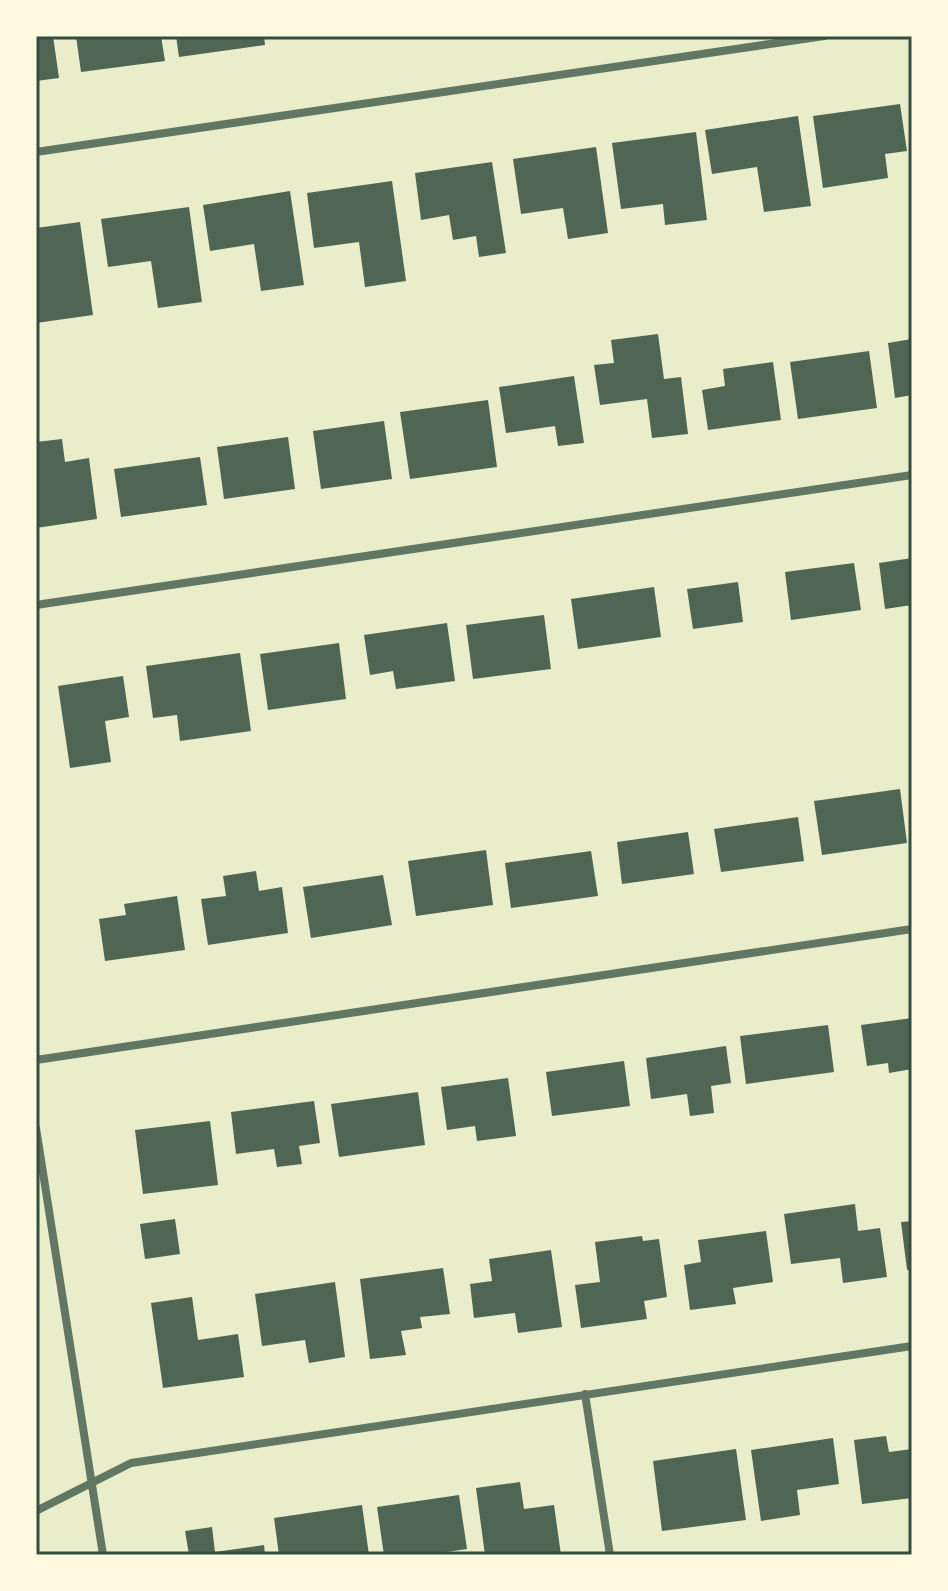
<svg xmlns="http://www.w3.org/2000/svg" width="948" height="1591" viewBox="0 0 948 1591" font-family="'Public Sans',sans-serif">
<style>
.building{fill:#4f6655}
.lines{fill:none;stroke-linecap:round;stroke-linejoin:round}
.minor{stroke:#617663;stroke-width:8}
.neatline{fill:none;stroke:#344e41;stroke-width:3}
</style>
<rect width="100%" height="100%" fill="#e9edc9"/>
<path class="building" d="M36 36H53L59 78 36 81Z
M76 36H161L165 61 81 72Z
M176 36H264L265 45 179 57Z
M900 104 907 151 885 154 888 178 823 188 813 116Z
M798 116 811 206 764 212 757 167 712 174 705 130Z
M696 132 707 220 665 225 663 204 621 209 612 143Z
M596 147 608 233 568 239 563 208 521 214 513 159Z
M492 162 506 253 479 257 476 236 453 240 449 215 421 220 415 173Z
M392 181 406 281 365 287 359 242 314 248 307 193Z
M290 191 304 285 261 291 254 244 210 251 203 205Z
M189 207 202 302 158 308 151 261 108 267 101 219Z
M80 222 93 315 36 323V228Z
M658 334 664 379 681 377 688 434 652 438 647 399 600 405 594 365 614 363 611 340Z
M912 339V395L895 398 888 343Z
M869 351 877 408 798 419 790 362Z
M773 362 781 420 708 430 702 390 725 386 723 369Z
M574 376 584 443 558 446 555 426 506 433 499 387Z
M488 400 497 467 410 479 400 412Z
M384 421 392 479 321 489 313 431Z
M288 437 295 489 224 499 217 447Z
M62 439 65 462 89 458 97 519 36 528V442Z
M200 457 207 505 121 517 114 469Z
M912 558V605L885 609 879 563Z
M854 563 861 610 791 620 785 572Z
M738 582 743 622 693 629 687 589Z
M654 587 661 637 578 649 571 599Z
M544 615 551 669 473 679 466 625Z
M447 623 455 681 396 689 393 671 370 675 364 635Z
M339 643 346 699 268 710 260 654Z
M240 653 251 731 180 741 177 715 153 718 146 666Z
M123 676 129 717 105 721 111 762 70 768 58 686Z
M900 789 907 843 822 855 814 801Z
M798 817 804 861 721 872 714 829Z
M688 832 694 874 622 884 617 842Z
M486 850 493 905 416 916 408 861Z
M591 851 598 896 511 908 505 863Z
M256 871 259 891 282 887 288 933 208 945 201 899 226 896 223 876Z
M383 875 392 925 311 938 303 887Z
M177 896 185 950 105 961 99 919 126 915 124 904Z
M912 1018V1069L889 1073 888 1063 867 1066 861 1025Z
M828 1025 834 1072 746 1084 740 1036Z
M726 1046 731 1083 711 1086 714 1113 690 1116 687 1094 651 1099 646 1058Z
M624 1061 630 1106 552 1116 546 1072Z
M508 1078 516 1136 477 1141 475 1126 447 1130 441 1087Z
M418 1092 425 1145 339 1157 331 1104Z
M314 1101 320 1143 299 1146 302 1164 277 1167 274 1149 236 1154 231 1112Z
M210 1121 218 1185 143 1194 135 1130Z
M855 1204 858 1231 880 1228 887 1277 843 1283 840 1258 791 1264 784 1214Z
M175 1219 180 1254 145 1259 140 1224Z
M912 1221V1269L907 1270 901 1222Z
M766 1231 773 1282 733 1288 736 1304 690 1310 684 1265 701 1262 698 1240Z
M642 1236 643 1241 659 1239 667 1297 644 1301 647 1319 581 1328 575 1285 600 1282 595 1242Z
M551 1250 562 1327 518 1333 515 1313 474 1318 470 1284 492 1281 489 1259Z
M443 1268 450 1314 420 1317 422 1328 401 1331 406 1355 370 1359 360 1279Z
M335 1282 345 1357 309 1363 305 1340 262 1346 255 1294Z
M192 1297 198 1340 238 1334 244 1377 163 1388 151 1303Z
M886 1436 889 1452 912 1449V1498L862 1504 854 1440Z
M833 1438 839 1484 797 1490 800 1515 761 1521 751 1450Z
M736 1449 746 1520 662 1531 653 1461Z
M520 1482 524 1509 554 1505 561 1555H485L476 1488Z
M459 1495 467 1549 426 1555H384L377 1507Z
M362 1505 369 1555H279L274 1518Z
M212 1527 215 1552 264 1545 265 1555H189L185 1531Z"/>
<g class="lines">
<path class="minor" d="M36 152 824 36
M36 605 912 475
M36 1060 912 929
M36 1128 103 1555
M585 1394 610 1555
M36 1511 131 1463 912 1346"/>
</g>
<rect width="948" height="1591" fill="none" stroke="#fefae0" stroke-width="76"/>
<rect x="38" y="38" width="872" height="1515" class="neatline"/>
</svg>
